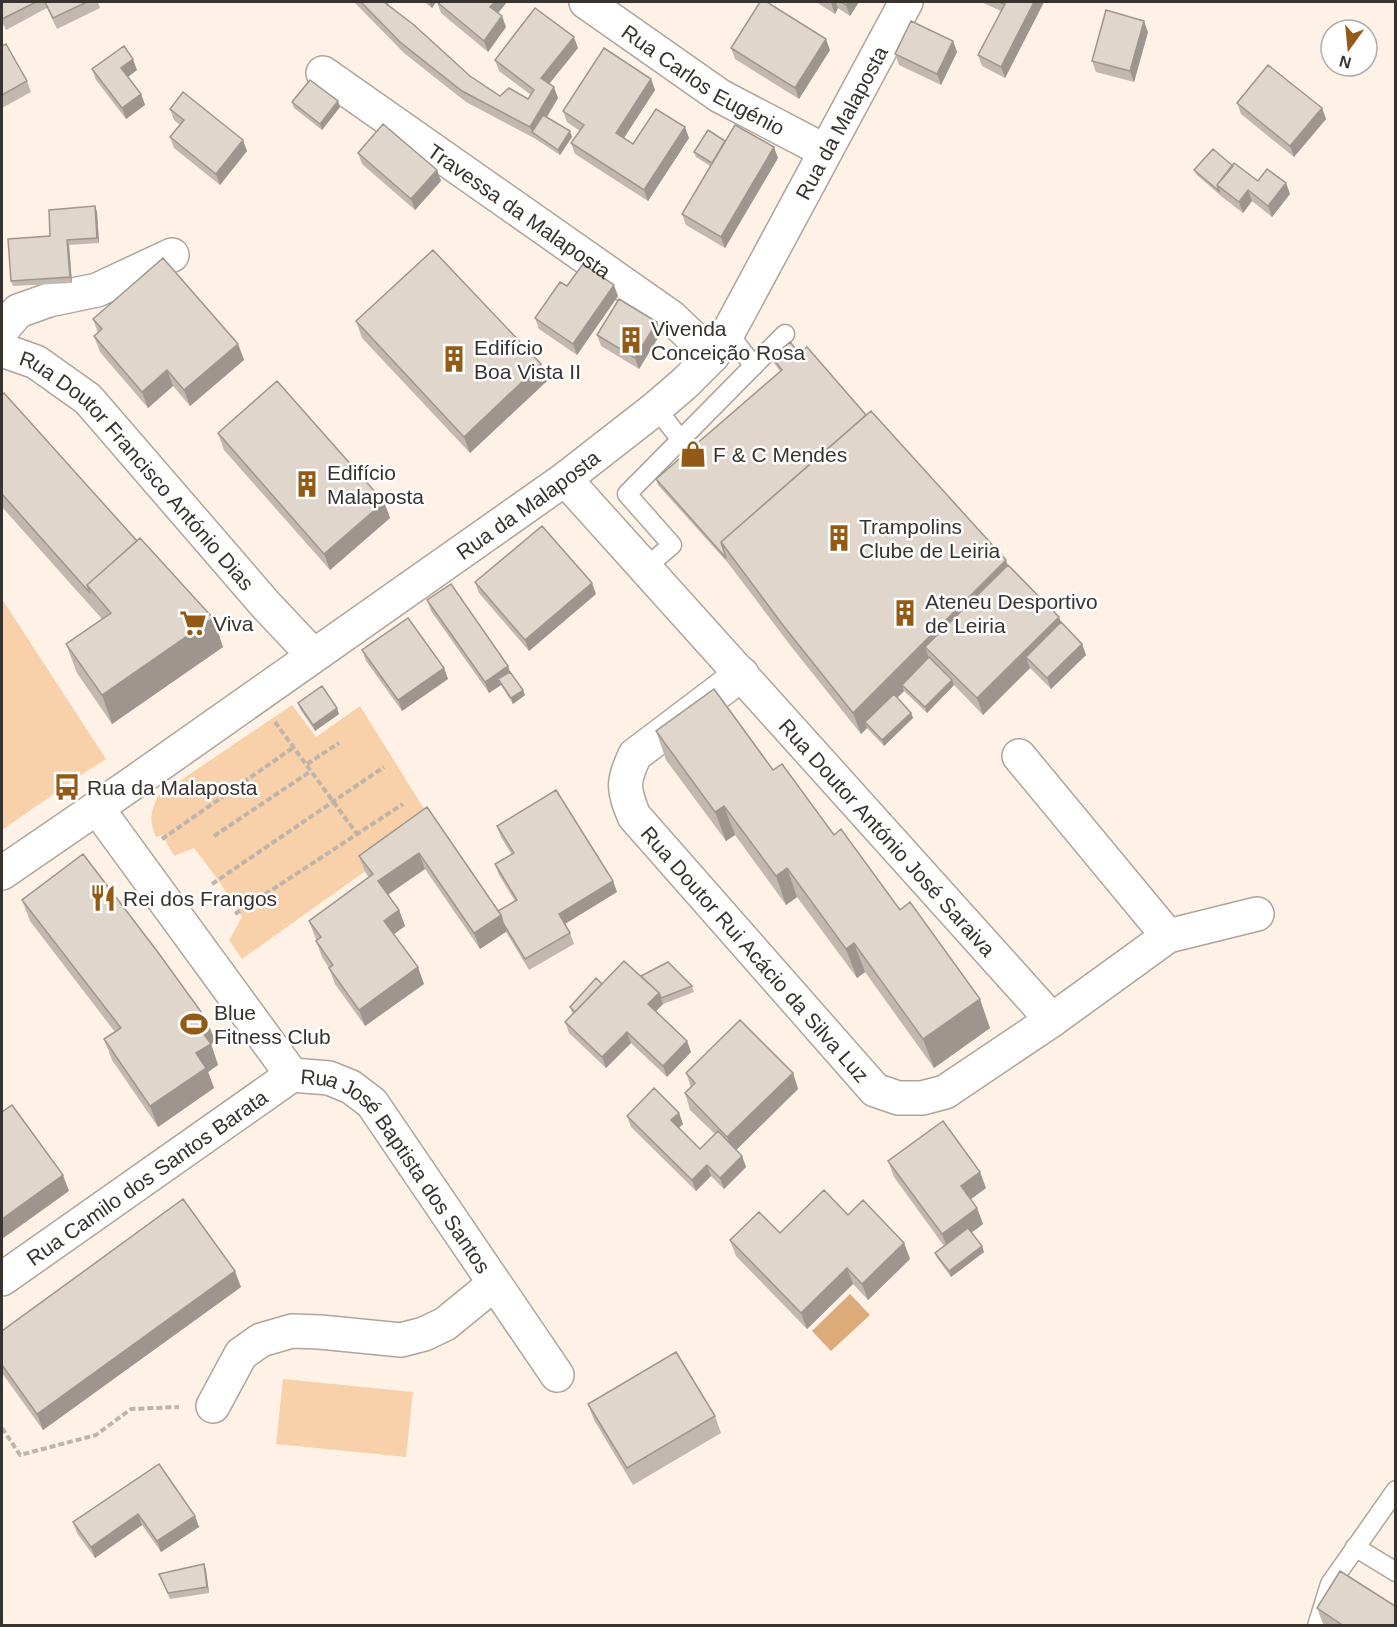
<svg xmlns="http://www.w3.org/2000/svg" width="1397" height="1627" viewBox="0 0 1397 1627" font-family="Arial,sans-serif">
<style>
.green{fill:#f8d0aa}
.water{fill:#ddab7a}
.lines{fill:none;stroke-linecap:round;stroke-linejoin:round}
.service-casing{stroke:#afa49a;stroke-width:21}
.minor-casing{stroke:#afa49a;stroke-width:36}
.tertiary-casing{stroke:#afa49a;stroke-width:36}
.path{stroke:#beb4ac;stroke-width:4;stroke-dasharray:6 3;stroke-linecap:butt}
.service{stroke:#fff;stroke-width:18}
.minor{stroke:#fff;stroke-width:33}
.tertiary{stroke:#fff;stroke-width:33}
.wall{fill:#c2b8af}
.shaded-wall{fill:#9e968e}
.building{fill:#e1d6cb;stroke:#9e968e;stroke-width:1.5}
.labels{text-anchor:middle;dominant-baseline:central;stroke-width:5;stroke-linejoin:round;paint-order:stroke}
.street-label{font-size:21px;fill:#38332f;stroke:#fff}
.poi-label{font-size:21px;fill:#38332f;stroke:#fff;text-anchor:start}
</style>
<rect width="100%" height="100%" fill="#fef2e7"/>
<path class="green" d="M2 599 106 759 90 769 2 830Z
M292 705 316 737 360 706 433 823 242 959 229 940 242 917 216 877 194 848 174 856 162 835 156 837C149 822 150 810 159 795Z
M283 1379 413 1392 406 1457 276 1444Z"/>
<path class="water" d="M850 1294 870 1315 831 1351 812 1331Z"/>
<g class="lines">
<defs>
<path id="service" d="M728 333 754 366
M656 408 681 440
M645 568 672 545 627 494 785 334
M1355 1547 1396 1572
M1317 1626 1330 1584 1396 1490"/>
<g id="minor">
<path id="s1" d="M586 2 720 96 825 151"/>
<path id="s2" d="M323 73 671 317 712 356"/>
<path d="M2 330 18 311 49 300 97 290 172 255"/>
<path id="s3" d="M2 350 36 362 88 399 265 604 313 655"/>
<path id="s4" d="M565 479 1052 1020 1168 936 1257 914"/>
<path id="s5" d="M742 674 635 755C622 782 623 789 634 816L875 1090 898 1098H922L945 1092 1052 1020"/>
<path d="M1019 756 1168 936"/>
<path id="s6" d="M97 808 292 1075 329 1078 351 1087 372 1103 557 1375"/>
<path id="s7" d="M2 1279 292 1075"/>
<path d="M213 1406 241 1354 261 1340 292 1331 320 1332 401 1340 424 1334 445 1324 494 1284"/>
</g>
<g id="tertiary">
<path id="s8" d="M2 873 136 781 565 479 656 408 685 383 712 356 728 333 906 2"/>
</g>
</defs>
<use href="#service" class="service-casing"/>
<use href="#minor" class="minor-casing"/>
<use href="#tertiary" class="tertiary-casing"/>
<path class="path" d="M275 722 357 834
M307 764 339 743
M214 836 311 771
M162 839 294 747
M212 884 384 767
M235 914 403 804
M2 1428 20 1455 96 1435 131 1409 179 1407"/>
<use href="#service" class="service"/>
<use href="#minor" class="minor"/>
<use href="#tertiary" class="tertiary"/>
</g>
<path class="wall" d="M2 2H98L100 8 57 29 47 8 6 30 2 22Z
M354 2H390L388 4 470 76 500 96 528 99 531 95 499 71 495 60 578 48 549 84 558 98 547 117 572 137 560 155 534 138 466 102 404 53Z
M424 2H436L432 8Z
M437 2H507L498 13 506 27 488 52 441 13Z
M816 2H859L850 16 838 8 835 14Z
M981 2H1044L1005 78 982 66 978 55 1001 11Z
M1148 32 1134 82 1096 72 1092 61Z
M953 41 957 52 941 85 899 65 895 54Z
M2 46 27 81 31 92 2 108Z
M731 48 830 50 799 99 735 59Z
M92 69 137 70 128 77 141 94 145 105 126 119 96 80Z
M651 79 655 90 624 138 633 144 689 138 648 201 575 154 571 143 580 131 567 122 563 111Z
M338 101 340 107 322 130 294 108 292 102Z
M1237 103 1322 108 1326 119 1294 157 1241 114Z
M170 109 247 151 220 185 174 148 170 137 180 125 174 120Z
M725 141 778 158 725 248 686 225 682 214 710 166 696 157 694 152Z
M358 153 437 170 441 181 415 210 362 164Z
M1233 166 1258 181 1286 183 1290 194 1272 217 1252 201 1243 213 1221 196 1197 175 1194 170Z
M95 206 97 212 99 243 69 245 72 283 13 286 11 281 50 236Z
M567 286 618 296 577 355 539 329 535 318Z
M93 319 238 344 244 360 190 406 173 386 148 408 100 352 94 336 98 333Z
M356 321 547 381 470 453 362 338Z
M657 322 661 333 639 369 601 346 597 335Z
M799 353 866 415 1082 644 1086 655 1051 689 1030 668 983 715 954 685 927 713 904 691 897 698 911 713 913 718 884 746 867 728 861 734 790 645 728 563 658 485 656 479 780 371 774 363 772 357Z
M2 395 137 540 213 618 223 647 112 724 77 673 66 644 102 619 2 507Z
M218 433 384 502 390 518 330 570 224 450Z
M475 582 596 594 529 651 479 593Z
M427 600 510 672 525 695 513 704 501 685 489 693 431 611Z
M362 650 444 668 448 679 402 711 366 661Z
M298 703 339 714 315 731 300 709Z
M656 731 773 770 834 835 900 910 990 1028 934 1068 865 972 857 978 797 897 786 905 735 835 726 841 666 760Z
M427 807 498 911 515 901 499 875 495 864 512 855 501 837 497 826 613 881 617 892 565 924 570 933 574 944 529 970 506 932 480 949 425 869 388 895 399 910 405 926 394 934 424 984 365 1026 335 984 329 968 322 957 316 941 317 940 315 937 309 921 369 877 365 872 359 856Z
M22 900 215 1041 211 1044 218 1065 208 1072 214 1088 158 1127 112 1060 104 1039 115 1032 30 921Z
M641 976 692 986 694 992 663 1004 656 1011 687 1041 691 1052 667 1077 631 1043 606 1068 569 1033 565 1022 573 1014 572 1012 570 1007 602 984Z
M686 1073H793L798 1089 736 1150 742 1156 746 1167 724 1189 711 1176 696 1191 631 1127 627 1116 679 1113 683 1124 679 1128 700 1149 715 1134 690 1110 685 1093 691 1087Z
M888 1161 986 1188 971 1199 977 1208 983 1224 971 1233 982 1246 984 1252 951 1277 937 1258 935 1253 944 1246 894 1177Z
M780 1233 904 1243 910 1259 868 1300 853 1284 807 1329 736 1256 730 1240Z
M241 1287 43 1430 2 1373V1331Z
M588 1404 715 1416 721 1433 633 1485 594 1420Z
M159 1464 195 1516 199 1527 161 1552 142 1525 95 1558 77 1533 73 1522Z
M204 1564 206 1570 209 1593 170 1599 159 1574Z
M1317 1608 1395 1626H1325L1323 1624Z"/>
<path class="shaded-wall" d="M429 2H436L432 8Z
M495 2H507L494 18 490 7Z
M832 2H836L838 8 835 14 831 3Z
M848 2H859L850 16 846 5Z
M1034 2H1044L1005 78 1001 67Z
M502 16 506 27 488 52 484 41Z
M1144 21 1148 32 1134 82 1130 71Z
M574 37 578 48 545 89 541 78Z
M826 39 830 50 799 99 795 88Z
M953 41 957 52 941 85 937 74Z
M133 59 137 70 125 79 121 68Z
M651 79 655 90 620 144 616 133Z
M554 87 558 98 536 135 532 132 530 127Z
M141 94 145 105 126 119 122 108Z
M338 101 340 107 322 130 320 124Z
M1322 108 1326 119 1294 157 1290 146Z
M685 127 689 138 648 201 644 190Z
M570 131 572 137 560 155 558 150Z
M243 140 247 151 220 185 216 174Z
M774 147 778 158 725 248 721 237Z
M437 170 441 181 415 210 411 199Z
M1286 183 1290 194 1272 217 1268 206Z
M1248 190 1252 201 1243 213 1239 202Z
M95 206 97 212 99 243 97 238Z
M67 240 69 245 72 283 70 277Z
M614 285 618 296 577 355 573 344Z
M657 322 661 333 639 369 635 358Z
M238 344 244 360 190 406 184 390Z
M541 364 547 381 470 453 464 437Z
M167 370 173 386 148 408 142 392Z
M384 502 390 518 330 570 324 554Z
M1006 560 1013 581 925 647 931 663 902 685 904 691 868 726 865 722 867 728 861 734 853 713Z
M592 583 596 594 529 651 525 640Z
M1059 617 1065 633 1026 657 1030 668 983 715 977 698Z
M213 618 223 647 112 724 102 695Z
M1082 644 1086 655 1051 689 1047 678Z
M508 666 512 677 498 679 501 685 489 693 485 682Z
M444 668 448 679 402 711 398 700Z
M952 680 954 685 927 713 925 707Z
M523 690 525 695 513 704 511 698Z
M337 708 339 714 315 731 313 725Z
M911 713 913 718 884 746 882 740Z
M724 806 735 835 726 841 715 812Z
M419 853 425 869 384 897 378 881Z
M787 868 797 897 786 905 776 876Z
M613 881 617 892 563 925 559 914Z
M399 910 405 926 390 937 384 921Z
M501 915 507 931 480 949 474 933Z
M854 943 865 972 857 978 846 949Z
M418 967 424 984 365 1026 359 1010Z
M659 993 663 1004 652 1015 648 1004Z
M980 999 990 1028 934 1068 923 1039Z
M207 1020 215 1041 211 1044 218 1065 208 1072 214 1088 158 1127 150 1106 196 1053 198 1026Z
M627 1032 631 1043 606 1068 602 1057Z
M687 1041 691 1052 667 1077 663 1066Z
M793 1073 798 1089 733 1153 727 1137Z
M679 1113 683 1124 675 1131 671 1120Z
M742 1156 746 1167 724 1189 720 1178Z
M707 1165 711 1176 696 1191 692 1180Z
M980 1172 986 1188 967 1202 961 1186Z
M63 1175 69 1191 2 1239V1219Z
M977 1208 983 1224 948 1250 942 1234Z
M904 1243 910 1259 868 1300 862 1284Z
M982 1246 984 1252 951 1277 949 1271Z
M847 1268 853 1284 807 1329 801 1313Z
M235 1271 241 1287 43 1430 37 1414Z
M138 1514 142 1525 95 1558 91 1547Z
M195 1516 199 1527 161 1552 157 1541Z
M204 1564 206 1570 209 1593 207 1587Z"/>
<path class="building" d="M2 2H36L2 19Z
M45 2H87L53 18Z
M361 2H384L414 25 470 76 500 96 509 88 528 99 534 90 495 60 535 8 574 37 541 78 554 87 530 127 462 91 400 42Z
M437 2H495L490 7 502 16 484 41Z
M760 2H767L826 39 795 88 731 48Z
M841 2H848L846 5Z
M999 2H1034L1001 67 978 55 1005 4Z
M1106 10 1144 21 1130 71 1092 61Z
M911 21 953 41 937 74 895 54Z
M6 44 27 81 2 95V46Z
M124 46 133 59 121 68 141 94 122 108 92 69Z
M604 48 651 79 616 133 633 144 656 109 685 127 644 190 571 143 584 125 563 111Z
M1268 65 1322 108 1290 146 1237 103Z
M310 80 338 101 320 124 292 102Z
M183 92 243 140 216 174 170 137 184 120 170 109Z
M543 115 570 131 558 150 532 132Z
M383 124 437 170 411 199 358 153Z
M735 125 774 147 721 237 682 214Z
M708 130 725 141 712 163 694 152Z
M1213 149 1233 166 1217 185 1219 191 1194 170Z
M1234 163 1258 181 1267 169 1286 183 1268 206 1248 190 1239 202 1217 185Z
M95 206 97 238 67 240 70 277 11 281 8 239 50 236 49 210Z
M433 250 541 364 464 437 356 321Z
M163 258 238 344 184 390 167 370 142 392 94 336 102 329 93 319Z
M583 264 614 285 573 344 535 318 560 282 567 286Z
M619 299 657 322 635 358 597 335Z
M790 342 799 353 807 347 866 415 721 542 726 558 656 479 782 370 772 357Z
M277 381 384 502 324 554 218 433Z
M4 393 137 541 87 585 90 593 2 494V395Z
M871 411 1006 560 853 713 782 624 721 542Z
M542 526 592 583 525 640 475 582Z
M140 538 213 618 102 695 66 644 111 613 87 585Z
M1008 565 1059 617 977 698 925 647Z
M451 584 508 666 485 682 427 600Z
M408 618 444 668 398 700 362 650Z
M1061 622 1082 644 1047 678 1026 657Z
M929 657 952 680 925 707 902 685Z
M510 672 523 690 511 698 498 679Z
M322 686 337 708 313 725 298 703Z
M714 689 773 770 782 764 834 835 841 829 900 910 910 902 980 999 923 1039 854 943 846 949 787 868 776 876 724 806 715 812 656 731Z
M894 694 911 713 882 740 865 722Z
M556 790 613 881 559 914 570 933 525 959 503 923 501 915 498 911 517 900 495 864 514 853 497 826Z
M427 807 501 915 474 933 419 853 378 881 399 910 384 921 418 967 359 1010 329 968 333 965 316 941 321 937 309 921 373 874 359 856Z
M83 854 157 951 207 1020 198 1026 211 1044 196 1053 206 1068 150 1106 104 1039 121 1028 22 900Z
M624 961 659 993 648 1004 687 1041 663 1066 627 1032 602 1057 565 1022Z
M668 962 692 986 661 998 659 993 641 976Z
M596 978 602 984 575 1012 570 1007Z
M740 1020 793 1073 727 1137 685 1093 695 1083 686 1073Z
M654 1088 679 1113 671 1120 700 1149 718 1131 742 1156 720 1178 707 1165 692 1180 627 1116Z
M12 1105 63 1175 2 1219V1112Z
M943 1121 980 1172 961 1186 977 1208 942 1234 888 1161Z
M824 1190 848 1215 863 1200 904 1243 862 1284 847 1268 801 1313 730 1240 759 1212 780 1233Z
M183 1199 235 1271 37 1414 2 1365V1331Z
M968 1228 982 1246 949 1271 935 1253Z
M676 1352 715 1416 627 1468 588 1404Z
M159 1464 195 1516 157 1541 138 1514 91 1547 73 1522Z
M204 1564 207 1587 168 1593 159 1574Z
M1340 1571 1395 1606V1626H1344L1317 1608Z"/>
<defs>
<symbol id="building-bare" viewBox="-9 -9 18 18"><path d="M-4-6H4V6H1V3H-1V6H-4ZM-2.5-4.3h1.7v1.8h-1.7ZM.8-4.3h1.7v1.8H.8ZM-2.5-1h1.7V.8h-1.7ZM.8-1h1.7V.8H.8Z" fill="#925a14" stroke="#fff" stroke-width="2.5" paint-order="stroke"/></symbol>
<symbol id="shop-bare" viewBox="-9 -9 18 18"><path d="M-5-2.5h2.3a2.7 3.5 0 0 1 5.4 0H5L5.5 6h-11ZM-1.5-2.5h3a1.5 2.3 0 0 0-3 0Z" fill="#925a14" stroke="#fff" stroke-width="2.5" paint-order="stroke"/></symbol>
<symbol id="supermarket-bare" viewBox="-9 -9 18 18"><path d="M-6-5.5h2.5l.6 2H6L4.5 2H-2.5L-4.4-4H-6ZM-1.5 3.2a1.3 1.3 0 1 0 .1 0ZM3 3.2a1.3 1.3 0 1 0 .1 0Z" fill="#925a14" stroke="#fff" stroke-width="2.5" paint-order="stroke"/></symbol>
<symbol id="bus-bare" viewBox="-9 -9 18 18"><path d="M-5-6H5V4H4V6H2V4H-2V6H-4V4H-5ZM-3.5-4V0h7V-4ZM-3.5 1.2v1.5H-2V1.2ZM2 1.2v1.5H3.5V1.2Z" fill="#925a14" stroke="#fff" stroke-width="2.5" paint-order="stroke"/></symbol>
<symbol id="restaurant-bare" viewBox="-9 -9 18 18"><path d="M-5-6h1v4h1v-4h1v4h1v-4h1v5L-1.5 .5V6h-2V.5L-5-1ZM5-6V6H3V1.5H1.5Q1.5-4 5-6Z" fill="#925a14" stroke="#fff" stroke-width="2.5" paint-order="stroke"/></symbol>
<symbol id="stadium-bare" viewBox="-9 -9 18 18"><path d="M0-5a6.5 5 0 1 0 0 10a6.5 5 0 1 0 0-10ZM-3.5-1.8h7v3.6h-7Z" fill="#925a14" stroke="#fff" stroke-width="2.5" paint-order="stroke"/></symbol>
</defs>
<g fill-rule="evenodd">
<use href="#building-bare" x="612" y="321" width="38" height="38"/>
<use href="#building-bare" x="435" y="340" width="38" height="38"/>
<use href="#shop-bare" x="674" y="435" width="38" height="38"/>
<use href="#building-bare" x="288" y="465" width="38" height="38"/>
<use href="#building-bare" x="820" y="519" width="38" height="38"/>
<use href="#building-bare" x="886" y="594" width="38" height="38"/>
<use href="#supermarket-bare" x="174" y="604" width="38" height="38"/>
<use href="#bus-bare" x="48" y="768" width="38" height="38"/>
<use href="#restaurant-bare" x="84" y="879" width="38" height="38"/>
<use href="#stadium-bare" x="175" y="1005" width="38" height="38"/>
</g>
<g class="labels">
<g class="street-label">
<text stroke="none"><textPath href="#s1" startOffset="141">Rua Carlos Eugénio</textPath></text>
<text stroke="none"><textPath href="#s8" startOffset="1146">Rua da Malaposta</textPath></text>
<text stroke="none"><textPath href="#s2" startOffset="240">Travessa da Malaposta</textPath></text>
<text stroke="none"><textPath href="#s3" startOffset="184">Rua Doutor Francisco António Dias</textPath></text>
<text stroke="none"><textPath href="#s8" startOffset="642">Rua da Malaposta</textPath></text>
<text stroke="none"><textPath href="#s4" startOffset="482">Rua Doutor António José Saraiva</textPath></text>
<text stroke="none"><textPath href="#s5" startOffset="382">Rua Doutor Rui Acácio da Silva Luz</textPath></text>
<text stroke="none"><textPath href="#s6" startOffset="480">Rua José Baptista dos Santos</textPath></text>
<text stroke="none"><textPath href="#s7" startOffset="177">Rua Camilo dos Santos Barata</textPath></text>
</g>
<g class="poi-label">
<text x="651" y="328">Vivenda<tspan x="651" dy="24">Conceição Rosa</tspan></text>
<text x="474" y="347">Edifício<tspan x="474" dy="24">Boa Vista II</tspan></text>
<text x="713" y="454">F &amp; C Mendes</text>
<text x="327" y="472">Edifício<tspan x="327" dy="24">Malaposta</tspan></text>
<text x="859" y="526">Trampolins<tspan x="859" dy="24">Clube de Leiria</tspan></text>
<text x="925" y="601">Ateneu Desportivo<tspan x="925" dy="24">de Leiria</tspan></text>
<text x="213" y="623">Viva</text>
<text x="87" y="787">Rua da Malaposta</text>
<text x="123" y="898">Rei dos Frangos</text>
<text x="214" y="1012">Blue<tspan x="214" dy="24">Fitness Club</tspan></text>
</g>
</g>
<rect width="1397" height="1627" fill="none" stroke="#38332f" stroke-width="6"/>
<g transform="translate(1349 48) rotate(195)"><circle r="28" fill="#ffffff" stroke="#afadac" stroke-width="1.5"/>
<path d="M0-4.5L10 22L0 15L-10 22Z" fill="#925a14"/>
<text y="-9" font-size="16" font-weight="bold" text-anchor="middle" fill="#38332f">N</text>
</g>
</svg>
